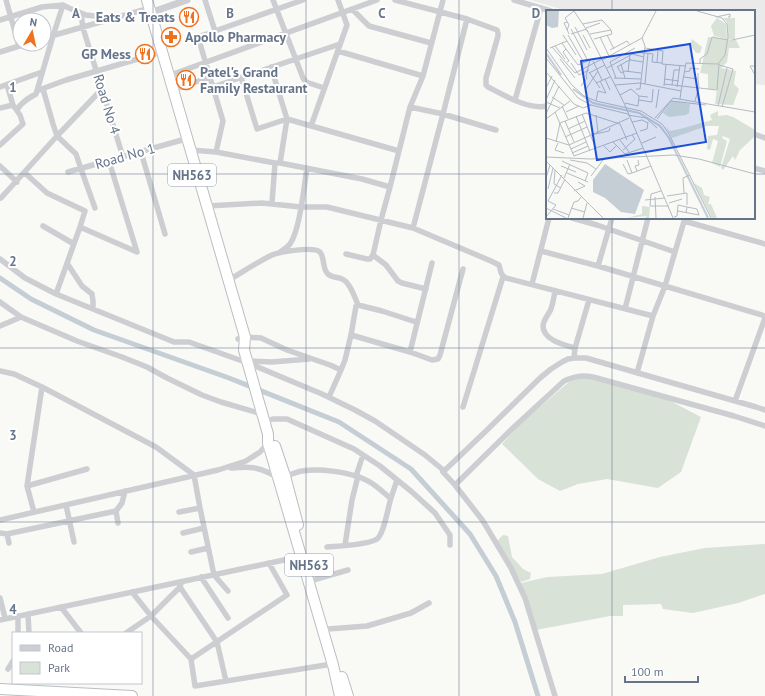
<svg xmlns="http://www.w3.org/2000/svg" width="765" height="696" viewBox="0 0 765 696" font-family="'PT Sans',sans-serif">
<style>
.built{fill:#eaeaea}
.green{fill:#d9e2d7}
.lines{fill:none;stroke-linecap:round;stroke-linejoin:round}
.canal{stroke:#c5ced5;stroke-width:5}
.trunk-casing{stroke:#bbbec2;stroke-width:12}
.minor{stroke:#ccced2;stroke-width:5.5}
.tertiary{stroke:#ccced2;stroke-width:7}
.trunk{stroke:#fff;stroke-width:10}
.grid{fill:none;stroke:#66748a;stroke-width:1;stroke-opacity:0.55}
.labels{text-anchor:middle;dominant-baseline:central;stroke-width:4;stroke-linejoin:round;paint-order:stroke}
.shield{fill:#fff;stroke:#949ead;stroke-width:1}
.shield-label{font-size:13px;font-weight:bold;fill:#66748a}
.poi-label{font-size:14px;font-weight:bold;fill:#66748a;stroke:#fff;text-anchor:end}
.street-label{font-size:14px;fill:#66748a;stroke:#fff}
.inset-river{fill:none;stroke:#c5ced5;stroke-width:2}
.inset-road{fill:none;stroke:#b5bcc4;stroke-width:1}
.view{fill:#1d4ed8;fill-opacity:0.15;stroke:#1d4ed8;stroke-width:2}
.inset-edge{fill:none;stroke:#66748a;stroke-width:2}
.grid-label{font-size:13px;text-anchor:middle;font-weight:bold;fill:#66748a;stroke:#fff;stroke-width:4;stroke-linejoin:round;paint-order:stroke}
</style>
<rect width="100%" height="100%" fill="#f9f9f6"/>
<path class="built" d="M530 0H765V85L754 84V11H567Z"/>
<path class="green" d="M577 375 657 394 701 417 681 472 658 488 607 479 578 484 560 491 538 479 502 444 519 425Z
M503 535 508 536 512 557 523 569 531 573 530 579 521 582 497 541Z
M765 544V594L738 603 693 613 663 609 661 604 623 605V616H610L536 630 521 583 547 577 602 574 660 557 705 548Z"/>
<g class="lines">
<path class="canal" d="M0 278 31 299 94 330 229 378 339 422 411 469 470 534 496 576 515 622 538 696"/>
<defs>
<path id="trunk" d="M147 0 245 337 244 350 268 434V443L333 665 340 696
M275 446 285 476 298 525
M342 677 348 696
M0 689 132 696"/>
</defs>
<use href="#trunk" class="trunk-casing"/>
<path class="minor" d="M6 0 19 46
M205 0 215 31
M273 0 303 78 306 82 324 88
M395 0 467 19 497 30 498 33V36L486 78V85L488 87C504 95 528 110 547 106
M514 0 551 11
M63 5 69 8 86 15 112 18
M352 9 369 26 431 43
M81 13 83 28 123 157
M0 20 42 7 63 5 53 36 36 94C29 98 21 102 17 110
M44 38 143 10
M338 51 423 76
M0 52 26 44
M271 67 287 119 280 163
M168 76 377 0
M241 77 257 129 287 119 399 151
M0 87 42 72
M213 87 340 44
M43 89 53 124 57 136 76 154 81 169 95 208
M39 90 66 80 155 54
M173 90 210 77
M515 100 541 8
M410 107 443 114 496 130
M0 108 13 105
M311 126 347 25 338 0
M754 134 765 138
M0 145 23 124 20 115 13 105 7 85
M191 150 216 152 275 163H280L362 179 390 187
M141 152 165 234
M216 152 223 121 198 37 215 31 303 0
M109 161 137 252
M0 166 17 182
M754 168 765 171
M68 172 182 140
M25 173 47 193 85 211 80 227
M1 198 57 136 102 89
M272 203 275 163
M207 206 262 203 301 207H327L413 228 491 261 499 265C501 271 500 275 506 278L653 316 637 373
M572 218 597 225 675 252
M684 221 765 244
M43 226 74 244
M413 228 443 114 467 19
M541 251 598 266 765 316
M280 252C283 250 287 248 290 244 300 230 304 186 307 168
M346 254 367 259H370L373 255 381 220 390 187 410 107 423 76 443 0
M373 255 386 265 398 281 402 283 426 289
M0 259 25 278 56 294 174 342H189L248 363 322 394 355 410 375 421 425 455 442 469 443 472 455 485 483 521 511 568 525 598 555 696
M67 263 82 286 92 294 93 301V309
M598 266 612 218
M229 280C243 272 257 262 272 255 279 252 313 246 320 252 325 258 322 269 328 274 332 278 338 277 342 279 350 282 355 298 358 305
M532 284 549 218
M555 291C554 297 553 303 551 309 549 314 543 320 543 326 543 340 564 345 575 348
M56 294 80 227 137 252
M0 302 21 317 77 341 122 357 147 367 167 378 202 395 221 402 262 414
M625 309 648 218
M653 316 665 286 685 218
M0 326 21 317
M351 335 410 352 432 360 438 359 440 355 463 269
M238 339 245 337 261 338 287 350 330 365 341 370 345 360 351 335 356 306 358 305 382 311 416 322
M410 352 432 263
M574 358 575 348 589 300
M247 361 272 362 309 359
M0 371 14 374 42 387 156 447 194 475 200 508 214 575 228 591
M329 397 341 370
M735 401 765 318
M463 407 503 277
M264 422 273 419H287L354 449 380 466 412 492 435 513 450 535V545
M231 468C244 467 255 466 267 472 271 473 274 477 278 477 286 478 294 472 302 471 319 468 350 472 366 480 375 484 383 492 390 498
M443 472 487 430 540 378 551 369 562 362 568 359 574 358H586L756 407 765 410
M356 476 363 455
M455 485 514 427 564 381C575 376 581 375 593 377L734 416 765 426
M27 486 87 469
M66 505 74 542
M116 511 118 523
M34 512 27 486 42 387
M179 512 200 508
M0 520 218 470 246 461 260 452 268 443
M0 533 7 534 116 511 122 503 125 491
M183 533 204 528
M7 534 9 543
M345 545 352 500 358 476
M327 547C339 546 368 545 377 539 384 534 388 507 391 498 393 492 395 486 397 480
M191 552 208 548
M201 577 228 618
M313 580 348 570
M180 587 217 642 226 681
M132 592 151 616 191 659 195 686 332 664
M0 598 5 618
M61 607 81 633
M28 614 29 633
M18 616V633
M0 620 303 556
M328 629 367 626 411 613 429 603
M126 633 151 616 180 587 181 584
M191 659 287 595 269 563
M8 669 13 661"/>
<path class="tertiary" d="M144 15 187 0"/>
<use href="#trunk" class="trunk"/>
</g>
<path class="grid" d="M153 0V696M306 0V696M459 0V696M612 0V11M0 174H547M754 174H765M612 218V696M0 348H765M0 522H765"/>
<defs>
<symbol id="restaurant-ring" viewBox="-11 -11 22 22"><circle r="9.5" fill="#fff" stroke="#f1721e" stroke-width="1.5"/><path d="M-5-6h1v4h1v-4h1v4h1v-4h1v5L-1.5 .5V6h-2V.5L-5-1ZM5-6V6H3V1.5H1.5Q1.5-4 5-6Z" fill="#f1721e"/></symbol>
<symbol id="pharmacy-ring" viewBox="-11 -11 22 22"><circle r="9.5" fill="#fff" stroke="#f1721e" stroke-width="1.5"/><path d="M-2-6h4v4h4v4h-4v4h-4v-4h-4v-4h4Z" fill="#f1721e"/></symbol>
</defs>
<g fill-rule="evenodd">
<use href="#restaurant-ring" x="178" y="6" width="22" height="22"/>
<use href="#pharmacy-ring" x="160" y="26" width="22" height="22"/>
<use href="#restaurant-ring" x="134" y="43" width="22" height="22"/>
<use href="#restaurant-ring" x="175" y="69" width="22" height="22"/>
</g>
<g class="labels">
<g class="shield">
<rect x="168" y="164" width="48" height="22" rx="3"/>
<rect x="285" y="554" width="48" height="22" rx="3"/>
</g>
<g class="shield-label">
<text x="192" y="175">NH563</text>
<text x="309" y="565">NH563</text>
</g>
<g class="poi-label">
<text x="175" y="17">Eats &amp; Treats</text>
<text x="185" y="37" text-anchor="start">Apollo Pharmacy</text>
<text x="131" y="54">GP Mess</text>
<text x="200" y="72" text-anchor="start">Patel's Grand<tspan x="200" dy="16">Family Restaurant</tspan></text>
</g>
<g class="street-label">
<text transform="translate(107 104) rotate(73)">Road No 4</text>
<text transform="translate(125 156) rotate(-16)">Road No 1</text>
</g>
</g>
<g transform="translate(546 10)">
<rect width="209" height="209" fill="#f9f9f6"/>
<path d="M171 8 180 14 181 29 168 26 165 16ZM177 8H189V29H182L181 12ZM162 27 190 30 194 38H183L181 52 175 58 190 61 188 74 193 79 187 95 169 94 171 79H162V64L154 63ZM146 29 156 37 154 43H150L144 35ZM126 91 144 94 143 103 140 105 123 107 117 103ZM172 101V106L181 105 187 107 209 120V126L194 140 189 150 187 146 177 160 175 158 184 129 177 126 176 128 181 131 174 157 166 153 172 131 167 129 164 140 161 139 162 126 171 125 173 116H161L126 128 119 116 124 121 134 119 166 110 164 105ZM148 173 156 178 158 185 164 187 162 194H165L171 208H166ZM96 196 104 197 103 208H99L101 206 81 208 96 204Z" fill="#d9e2d7"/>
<path d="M0 1H13L12 17 6 18 0 15ZM59 154 98 180 89 204 75 202 59 188 47 182V170Z" fill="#c5ced5"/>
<path class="inset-river" d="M0 43 15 65M27 79 47 93 93 103 114 116 123 128 162 208"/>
<path class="inset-road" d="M28 1 42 22M170 7 184 4V7H182M21 12 18 13 23 24M37 14 56 10 65 20 66 24 48 29M29 17 41 40M40 18 54 13M25 19 42 51M21 20 23 15 19 8 28 1M41 20 78 93 127 208M25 24 41 19M44 24 65 20M22 25 38 53M37 25 44 38M61 25 68 39M54 27 63 46M186 30 209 25M21 31 30 45M16 33 20 39 17 42 23 51 21 52M9 36 19 49M6 37 29 63 56 49M0 38 25 74 38 86 50 91 95 101 116 114 123 124 165 208M4 38 21 31 17 25M99 38 117 41 116 54 139 56M20 39 32 55 44 50 40 66M64 40 81 31 84 35M86 44 98 47M0 48 32 88 45 95 82 104M14 49 29 68M56 50 96 28 110 1M84 50 97 52M47 51 56 70M25 53 33 65 43 60M111 53 112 40M75 54 79 68M154 54V49L161 44 166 27 182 30M173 55 187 59 176 97M71 56 75 63 79 61 95 63M209 56H204L209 65M71 57 85 49M61 58 90 42 107 44 106 52 116 53M0 62 28 94 37 98 45 95M43 62 54 78M82 62 84 44M138 62 144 61V58L153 59M43 63 59 55M138 67 152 69V63M68 68 95 69M70 68 64 52 89 38M59 69 64 80M118 69 133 71M54 71 60 83M50 73 64 67M99 74 102 43M118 74 171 80 173 54M69 75 94 73 135 81 134 89M126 75 128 60H133M35 76 41 68 40 66M118 76 120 54M131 77 134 55M0 78 6 66M40 79 52 61M90 79H94L99 36 96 28M135 81 140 53 172 54 179 45 182 27 181 14 176 8 151 1M74 85 85 79 93 86M6 87 18 95M0 90 9 70M93 90 106 92 107 79M50 91 52 81 60 83M149 91 153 77 152 69M0 92 14 98M79 93 92 96 93 86 102 87M16 96 22 109M172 96 181 58M110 98 113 79M9 102 28 146 91 123M20 102 33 96M0 104 13 76M36 104 50 139M50 105 52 123M82 105 100 108 111 118M30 106 44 141M109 108 127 88 209 102M0 109 24 91M111 109 125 91 160 95M19 111 28 132M86 112 96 110 102 113M22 119 39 111M94 121 101 119 102 112M45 125 63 121 64 118M19 127 41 117M0 128 23 135 83 108M74 130 83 142M10 132 14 113 40 103 74 114 81 130M67 132 79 144 97 138M12 133 9 140 18 143M96 133 110 127M58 136 64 142 71 135M25 139 40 132M77 140 89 129 86 125M26 143 42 136M0 147 45 149 128 145 153 149 209 164M24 150 41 153 50 159M81 150 86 163 105 156M0 151 57 208M16 151 42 163 39 171M77 154 82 164 86 163M15 156 30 162M9 160 8 174 15 178M91 161 89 156 93 155 92 150M21 163 42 172M45 166 57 150M0 168 4 155M18 168 24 154M2 179 7 158M28 181 39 176 32 172M115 181 105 184 104 196H123M8 183H12L19 169M138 183 137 168 144 165M121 186 141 183V195M109 187 110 208M99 190 119 188M123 193 136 189M0 198 20 208M25 198 39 202M7 199 23 205M132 201 153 205 151 199 141 197M0 207 10 195 2 191 16 165M128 207 131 206 132 195 141 197 140 203M22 208 28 192 32 191 35 187M37 208 41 193"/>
<path class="view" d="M144 34 160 132 51 150 35 51Z"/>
<rect width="209" height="209" class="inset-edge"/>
</g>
<g class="grid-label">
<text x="76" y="18">A</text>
<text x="230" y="18">B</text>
<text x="382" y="18">C</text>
<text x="536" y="18">D</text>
<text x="13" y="92">1</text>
<text x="13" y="266">2</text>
<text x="13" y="440">3</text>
<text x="13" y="614">4</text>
</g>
<rect x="12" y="632" width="130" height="52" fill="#ffffff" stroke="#c2c7d0"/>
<rect x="20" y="645" width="20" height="6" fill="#ccced2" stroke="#c2c7d0"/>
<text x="48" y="652" font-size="12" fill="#66748a">Road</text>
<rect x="20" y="662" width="20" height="12" fill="#d9e2d7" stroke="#c2c7d0"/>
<text x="48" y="672" font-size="12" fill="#66748a">Park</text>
<g transform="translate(32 32) rotate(9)"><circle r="19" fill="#ffffff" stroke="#c2c7d0"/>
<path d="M0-3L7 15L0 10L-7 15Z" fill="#f1721e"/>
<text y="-6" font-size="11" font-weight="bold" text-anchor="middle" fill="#66748a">N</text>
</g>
<path d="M625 676v6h73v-6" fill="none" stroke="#66748a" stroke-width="2"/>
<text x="631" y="676" font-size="12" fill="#66748a" stroke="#ffffff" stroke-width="3" paint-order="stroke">100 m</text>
</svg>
